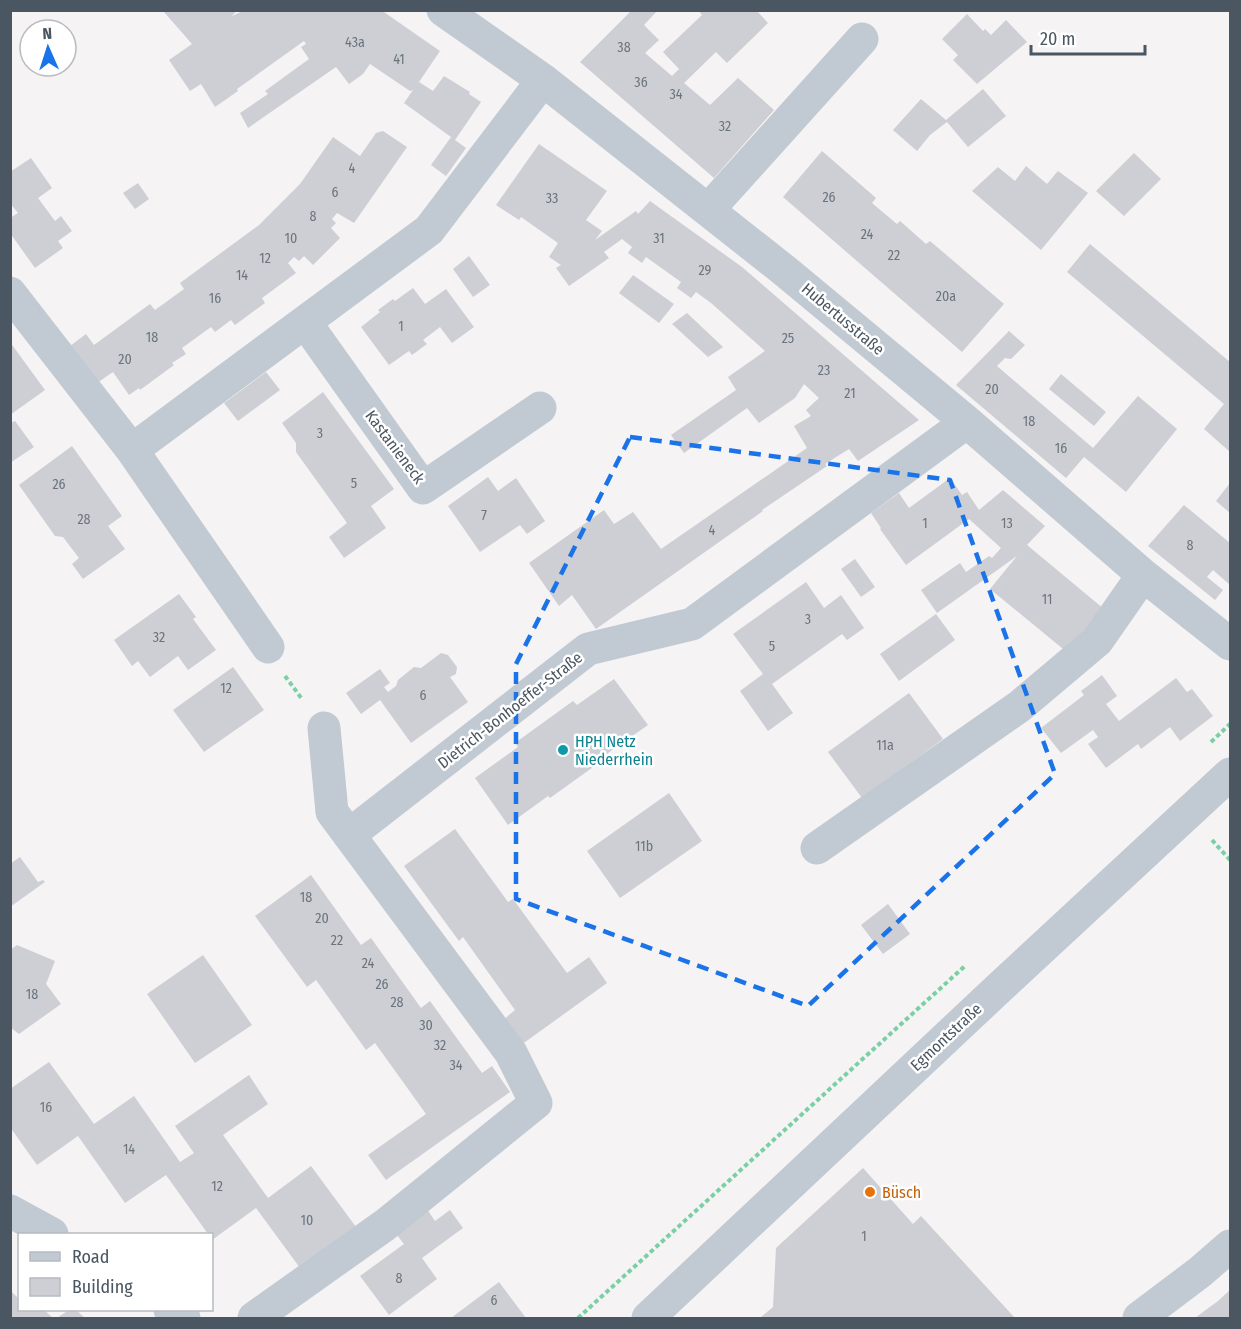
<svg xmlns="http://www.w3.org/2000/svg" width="1241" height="1329" viewBox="0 0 1241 1329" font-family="'Fira Sans Condensed',sans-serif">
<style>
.building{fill:#cdcfd5}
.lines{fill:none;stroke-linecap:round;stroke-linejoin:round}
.path{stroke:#7ad0a6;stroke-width:4;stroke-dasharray:4.5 3;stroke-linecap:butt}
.minor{stroke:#c1cad2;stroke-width:33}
.marked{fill:none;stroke:#1a73e8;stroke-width:4.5;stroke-dasharray:12 8;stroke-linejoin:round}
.culture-dot{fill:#0f9aa8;stroke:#fff;stroke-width:2}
.food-dot{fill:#e8710a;stroke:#fff;stroke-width:2}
.labels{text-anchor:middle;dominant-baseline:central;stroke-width:5;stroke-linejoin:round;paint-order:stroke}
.number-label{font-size:14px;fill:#6b747e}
.street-label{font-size:16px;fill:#4a5661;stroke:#fff}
.culture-label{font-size:16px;fill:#0d838f;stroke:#fff;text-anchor:start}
.food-label{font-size:16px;fill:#c56008;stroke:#fff;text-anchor:start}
</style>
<rect width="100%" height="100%" fill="#f5f3f3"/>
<path class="building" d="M166 10H237L232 16 245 10H381L440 51 419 82 433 91 444 76 470 92 469 94 481 102 455 140 466 148 446 176 431 165 451 137 404 103 413 90 410 91 370 64 363 74 349 84 336 67 248 128 240 113 268 94 265 91 309 59 301 47 306 44 304 41 237 89 238 91 215 107 201 84 190 91 169 60 192 44 164 12Z
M632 10H658L644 25 659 40 645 53 672 76 679 69 663 52 702 15 698 10H756L768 23 727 63 716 52 684 83 710 105 738 78 774 110 714 178 580 62Z
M967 14 983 31 985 29 991 35 1006 20 1027 42 977 84 953 60 958 55 942 39Z
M983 89 1006 116 968 147 947 122 930 135 917 151 893 130 921 99 946 120Z
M383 131 407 147 354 223 337 213 332 219 336 223 331 228 340 238 313 265 304 256 299 261 294 257 288 263 296 273 262 298 265 303 235 325 231 320 215 332 211 327 182 348 186 354 172 363 174 365 140 390 139 388 129 395 113 372 97 383 70 346 86 334 94 345 150 304 155 310 184 289 180 283 259 225 300 184 333 137 360 156 376 133Z
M539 144 607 191 586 220 602 231 595 240 636 211 638 214 650 201 742 267 919 420 858 461 849 449 825 464 827 466 762 510 763 511 596 629 572 595 559 606 529 563 604 510 614 524 633 512 661 549 807 448 794 426 811 416 806 410 819 398 804 384 795 398 759 423 747 408 684 453 671 435 736 390 728 377 765 351 711 303 696 292 691 298 677 288 681 282 646 257 642 263 628 253 632 247 622 239 604 252 609 258 569 286 556 268 561 265 549 257 558 243 521 217 519 220 496 205Z
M822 151 876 198 872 203 897 224 900 221 926 244 930 241 1004 304 962 352 783 197Z
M1134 153 1161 179 1124 216 1096 191Z
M31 158 52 188 38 198 55 221 61 216 72 231 58 241 63 248 35 268 10 233V218L18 213 10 203V172Z
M1026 166 1047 184 1058 171 1088 193 1041 250 972 191 998 167 1015 181Z
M138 183 149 199 135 209 123 193Z
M1090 244 1230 362V452L1204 429 1224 404 1067 272Z
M469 256 490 285 473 297 453 269Z
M633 275 674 304 659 323 619 293Z
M413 288 425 304 446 289 474 327 452 343 440 327 423 340 427 344 412 355 409 351 389 365 361 327 380 312 378 310 393 299 395 301Z
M687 313 723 347 708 357 672 324Z
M1009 331 1025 345 1011 359 1005 358 997 366 1093 448 1138 396 1177 429 1126 492 1084 457 1066 478 956 385Z
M10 342 45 390 10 415Z
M266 372 280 390 238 421 224 403Z
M1061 374 1106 412 1094 426 1049 389Z
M323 392 394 489 371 506 386 528 344 558 329 537 347 523 296 452V443L282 423Z
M15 421 34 447 10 463V423Z
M72 446 122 516 108 526 125 549 83 579 72 564 79 558 63 537 55 536 19 485Z
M488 477 498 491 516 478 545 521 527 534 520 525 480 552 448 506Z
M950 478 962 495 967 492 979 510 1003 490 1045 526 1027 545 1104 609 1068 653 990 589 1017 556 937 613 921 590 960 563 966 572 989 556 992 558 1001 548 969 519 906 565 880 529 881 528 871 513 899 493 909 508Z
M1230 483V513L1216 501Z
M1184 505 1230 543V585L1213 570 1207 577 1223 590 1215 600 1148 546Z
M855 559 875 587 861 597 841 569Z
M806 582 824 608 841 595 864 628 847 640 842 634 772 684 793 713 768 731 740 691 763 674 733 634Z
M179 594 196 617 193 619 216 650 188 670 178 656 150 677 138 661 132 666 114 640Z
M936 614 955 640 899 681 880 654Z
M441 653 448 655 457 667 456 674 450 677 468 702 411 743 380 700 361 714 346 693 380 669 390 683 384 687 388 692 396 686 398 680 414 667 421 668Z
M233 667 264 710 204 752 173 710Z
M1102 675 1117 696 1106 704 1119 721 1176 678 1187 692 1192 689 1213 716 1180 741 1170 727 1141 749 1138 744 1106 768 1088 744 1098 737 1093 730 1061 753 1041 728 1084 695 1081 691Z
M614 679 648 725 608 753 610 755 550 798 548 796 508 825 475 778 518 747 515 743 573 701 577 705Z
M909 693 943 739 862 798 828 752Z
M669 793 702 841 620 898 587 851Z
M455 829 508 902 513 899 567 973 589 957 607 983 521 1045 503 1020 515 1010 463 937 459 941 404 866Z
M20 857 38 882 43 880 45 882 10 907V864Z
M311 875 361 945 371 938 421 1008 430 1001 482 1073 492 1066 510 1092 386 1180 368 1155 426 1114 375 1043 366 1050 316 980 307 987 255 916Z
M888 904 910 934 883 954 861 925Z
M17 945 55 961 46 984 61 1004 19 1034 10 1027V950Z
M203 955 252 1025 195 1063 147 994Z
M49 1062 94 1124 134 1096 180 1162 194 1153 175 1126 249 1075 268 1104 223 1135 268 1198 311 1166 359 1231 303 1272 256 1208 212 1240V1234H208L166 1175 125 1203 78 1136 37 1165 10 1127V1089Z
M863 1168 913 1224 921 1216 1015 1318H760L773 1307 776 1248Z
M425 1206 435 1221 450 1210 463 1228 422 1258 437 1279 389 1315 360 1276 404 1244 393 1230Z
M499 1282 526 1318H451Z
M10 1290 20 1300V1310H44L53 1318H10Z
M1230 1290V1318H1195L1218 1301Z
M69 1310H76L85 1318H57Z"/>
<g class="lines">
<path class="path" d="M285 676 302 699
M1211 742 1230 724
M1212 840 1230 860
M578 1318 966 965"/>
<path class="minor" d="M443 10 543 80 785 271 967 422 1143 575 1230 644
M708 210 862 39
M10 293 132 450 268 647
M305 322 423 488 540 408
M132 450 429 230 543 80
M349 835 588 649 692 624 967 422
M817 848 1020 706 1097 641 1143 575
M10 1211 52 1234
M170 1310 184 1318
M254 1318 385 1225 536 1103 511 1053 332 812 324 728
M648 1318 999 988 1230 774
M1139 1318 1200 1272 1230 1246"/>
</g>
<path class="marked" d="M630 437 950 480 1055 774 808 1006 516 899V664Z"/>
<circle class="culture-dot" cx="563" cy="750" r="6"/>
<circle class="food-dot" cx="870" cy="1192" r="6"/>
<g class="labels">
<g class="number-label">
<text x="355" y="42">43a</text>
<text x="624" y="47">38</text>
<text x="399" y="59">41</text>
<text x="641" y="82">36</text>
<text x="676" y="94">34</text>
<text x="725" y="126">32</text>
<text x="352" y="168">4</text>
<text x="335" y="192">6</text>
<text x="829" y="197">26</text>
<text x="552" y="198">33</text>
<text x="313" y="216">8</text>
<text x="867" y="234">24</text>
<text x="291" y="238">10</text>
<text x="659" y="238">31</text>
<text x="894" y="255">22</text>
<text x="265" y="258">12</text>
<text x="705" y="270">29</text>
<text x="242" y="275">14</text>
<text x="946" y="296">20a</text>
<text x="215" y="298">16</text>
<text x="401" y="326">1</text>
<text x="152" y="337">18</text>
<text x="788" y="338">25</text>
<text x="125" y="359">20</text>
<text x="824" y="370">23</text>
<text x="992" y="389">20</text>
<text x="850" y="393">21</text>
<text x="1029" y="421">18</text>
<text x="320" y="433">3</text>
<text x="1061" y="448">16</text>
<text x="354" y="483">5</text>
<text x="59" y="484">26</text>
<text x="484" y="515">7</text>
<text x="84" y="519">28</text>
<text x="925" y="523">1</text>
<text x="1007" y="523">13</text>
<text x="712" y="530">4</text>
<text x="1190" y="545">8</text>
<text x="1047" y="599">11</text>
<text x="808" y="619">3</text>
<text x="159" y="637">32</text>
<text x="772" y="646">5</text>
<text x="226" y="688">12</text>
<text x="423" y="695">6</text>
<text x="885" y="745">11a</text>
<text x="644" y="846">11b</text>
<text x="306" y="897">18</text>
<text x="322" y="918">20</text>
<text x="337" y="940">22</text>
<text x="368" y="963">24</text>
<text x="382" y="984">26</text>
<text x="32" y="994">18</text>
<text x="397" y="1002">28</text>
<text x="426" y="1025">30</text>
<text x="440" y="1045">32</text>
<text x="456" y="1065">34</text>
<text x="46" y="1107">16</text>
<text x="129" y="1149">14</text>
<text x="217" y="1186">12</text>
<text x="307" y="1220">10</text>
<text x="864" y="1236">1</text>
<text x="399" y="1278">8</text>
<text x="494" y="1300">6</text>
</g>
<g class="street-label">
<text transform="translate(843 319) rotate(40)">Hubertusstraße</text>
<text transform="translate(395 447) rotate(53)">Kastanieneck</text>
<text transform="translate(510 710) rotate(-38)">Dietrich-Bonhoeffer-Straße</text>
<text transform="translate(946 1037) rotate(-43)">Egmontstraße</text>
</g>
<g class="culture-label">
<text x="575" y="741">HPH Netz<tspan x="575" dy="18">Niederrhein</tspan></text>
</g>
<g class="food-label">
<text x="882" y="1192">Büsch</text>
</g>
</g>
<rect width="1241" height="1329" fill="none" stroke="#4a5661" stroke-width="24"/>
<rect x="18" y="1233" width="195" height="78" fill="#ffffff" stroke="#b7bbc0" stroke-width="1.5"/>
<rect x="30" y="1252" width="30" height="9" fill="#c1cad2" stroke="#b7bbc0" stroke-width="1.5"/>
<text x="72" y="1263" font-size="18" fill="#4a5661">Road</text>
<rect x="30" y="1278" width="30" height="18" fill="#cdcfd5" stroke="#b7bbc0" stroke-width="1.5"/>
<text x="72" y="1293" font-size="18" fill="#4a5661">Building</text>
<g transform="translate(48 48) rotate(357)"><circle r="28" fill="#ffffff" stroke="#b7bbc0" stroke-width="1.5"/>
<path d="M0-4.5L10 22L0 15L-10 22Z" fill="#1a73e8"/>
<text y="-9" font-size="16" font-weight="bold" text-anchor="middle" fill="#4a5661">N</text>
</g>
<path d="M1031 45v9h114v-9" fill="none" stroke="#4a5661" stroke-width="3"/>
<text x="1040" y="45" font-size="18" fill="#4a5661" stroke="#ffffff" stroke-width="4.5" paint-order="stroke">20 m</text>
</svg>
